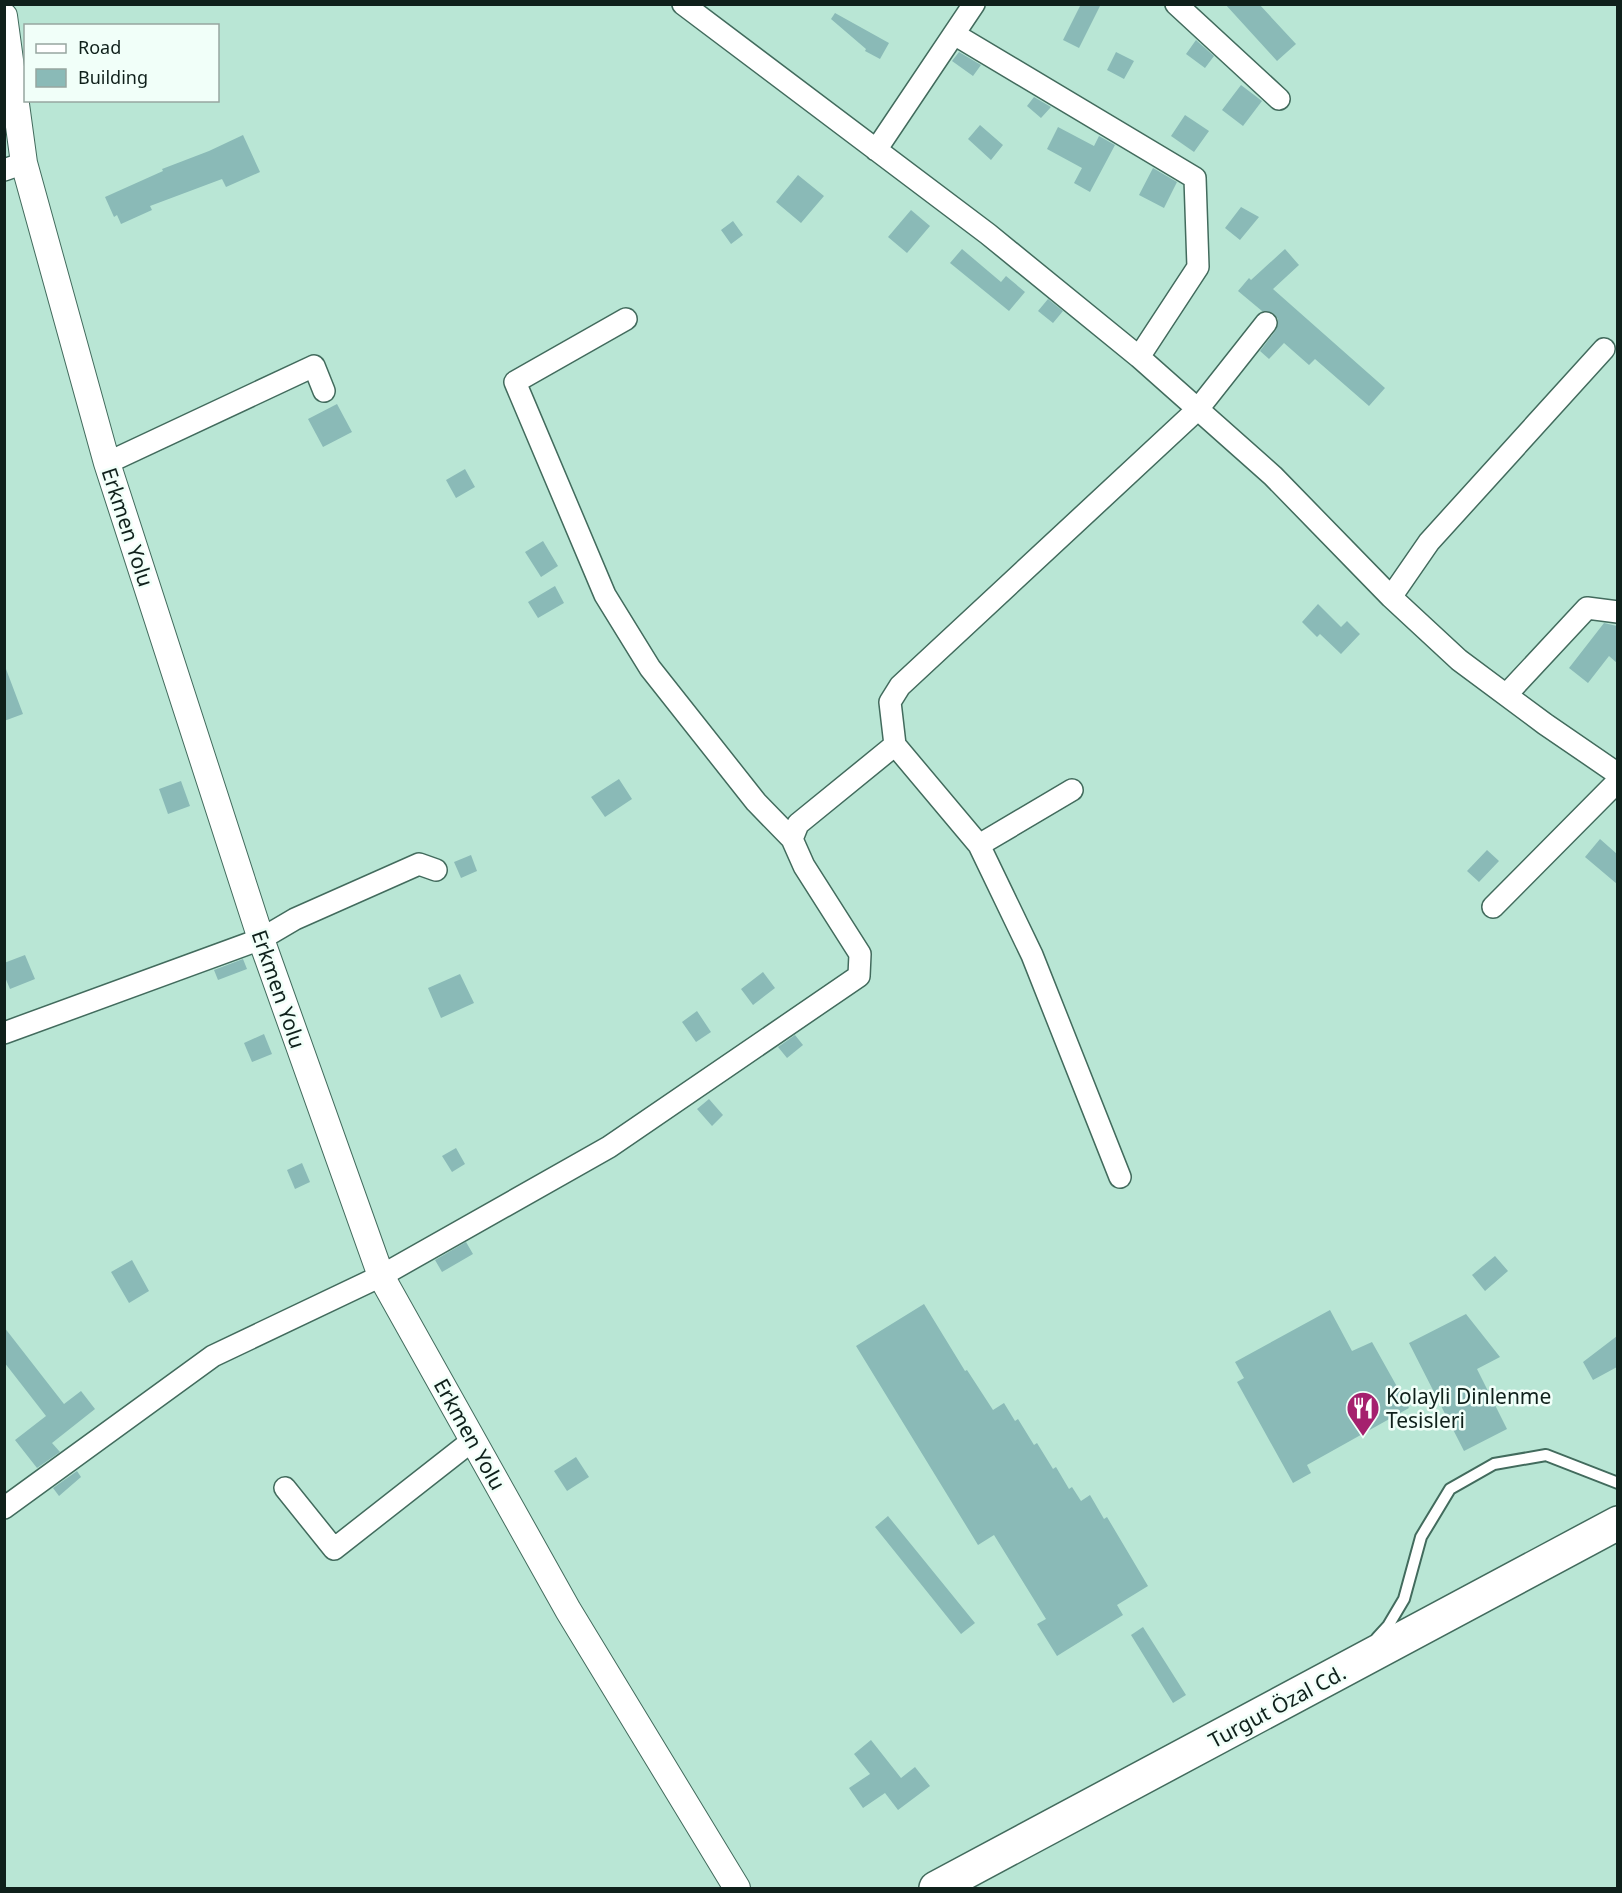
<svg xmlns="http://www.w3.org/2000/svg" width="1622" height="1893" viewBox="0 0 1622 1893" font-family="'Noto Sans',sans-serif">
<style>
.building{fill:#8abab7}
.lines{fill:none;stroke-linecap:round;stroke-linejoin:round}
.service-casing{stroke:#426b5d;stroke-width:14}
.minor-casing{stroke:#426b5d;stroke-width:24}
.tertiary-casing{stroke:#426b5d;stroke-width:28}
.primary-casing{stroke:#426b5d;stroke-width:36}
.service{stroke:#fff;stroke-width:10}
.minor{stroke:#fff;stroke-width:21}
.tertiary{stroke:#fff;stroke-width:26}
.primary{stroke:#fff;stroke-width:33}
.labels{text-anchor:middle;dominant-baseline:central;stroke-width:5;stroke-linejoin:round;paint-order:stroke}
.street-label{font-size:21px;fill:#0f201b;stroke:#f1fff9}
.poi-label{font-size:21px;fill:#0f201b;stroke:#f1fff9;text-anchor:start}
</style>
<rect width="100%" height="100%" fill="#b9e6d5"/>
<path class="building" d="M1081 4H1101L1079 48 1063 40Z
M1225 4H1259L1296 44 1277 61Z
M835 13 889 43 880 59 865 51 866 49 831 19Z
M1196 40 1214 56 1205 68 1186 54Z
M959 52 981 65 973 76 952 61Z
M1116 52 1134 61 1124 79 1107 70Z
M1241 85 1262 101 1243 126 1222 110Z
M1034 97 1051 107 1041 118 1027 106Z
M1185 115 1209 131 1194 152 1171 136Z
M980 125 1003 145 991 160 968 139Z
M1058 127 1094 146 1099 136 1115 145 1090 192 1074 183 1082 168 1047 149Z
M243 135 260 172 226 187 222 179 150 206 152 210 121 224 117 215 114 217 105 197 163 171 162 169 209 151Z
M1153 168 1177 182 1164 208 1139 195Z
M798 175 824 196 801 223 776 202Z
M1241 207 1259 217 1240 240 1225 228Z
M911 210 930 226 907 253 888 237Z
M733 221 743 235 731 244 721 230Z
M962 249 1001 282 1006 276 1025 292 1009 311 950 263Z
M1285 249 1299 265 1273 289 1385 388 1369 406 1315 359 1309 365 1284 343 1269 359 1260 351 1276 330 1278 319 1273 313 1262 311 1238 291 1249 278 1251 280Z
M1048 299 1063 311 1053 323 1038 311Z
M337 404 352 432 323 447 308 419Z
M465 469 475 487 456 498 446 480Z
M543 541 558 566 541 577 525 552Z
M555 586 564 603 538 618 528 602Z
M1318 604 1341 627 1347 621 1360 634 1341 654 1320 634 1317 637 1302 622Z
M1604 623 1617 626V663L1609 656 1588 683 1569 668Z
M6 669 23 714 4 721V670Z
M619 779 632 799 605 817 591 797Z
M181 781 190 806 168 814 159 789Z
M1600 839 1617 854V884L1585 857Z
M1487 850 1499 861 1479 882 1467 871Z
M471 855 477 871 461 878 454 862Z
M25 955 35 979 10 989 4 975V963Z
M243 959 247 969 218 980 214 970Z
M763 972 775 988 753 1005 741 989Z
M460 974 474 1003 441 1018 428 988Z
M697 1011 711 1032 696 1042 682 1022Z
M264 1034 272 1054 252 1062 244 1043Z
M795 1035 803 1045 787 1058 778 1047Z
M709 1099 723 1115 712 1126 697 1109Z
M456 1148 465 1164 452 1172 442 1156Z
M302 1163 310 1182 295 1189 287 1170Z
M466 1242 473 1254 442 1272 435 1260Z
M1495 1256 1508 1271 1485 1291 1472 1275Z
M132 1260 149 1291 129 1303 111 1272Z
M924 1304 965 1371 967 1370 993 1410 1004 1403 1015 1421 1018 1419 1034 1445 1037 1443 1053 1469 1056 1467 1069 1489 1072 1487 1081 1501 1090 1495 1104 1519 1107 1517 1148 1586 1117 1605 1123 1615 1057 1656 1037 1624 1046 1619 994 1535 978 1545 856 1346Z
M1330 1310 1352 1351 1372 1342 1409 1408 1307 1465 1311 1473 1293 1483 1237 1382 1244 1378 1235 1362Z
M1466 1314 1500 1357 1477 1369 1507 1429 1464 1451 1409 1343Z
M4 1327 64 1404 81 1391 95 1409 52 1443 60 1452 37 1468 15 1440 46 1416 4 1362Z
M1617 1336V1367L1593 1380 1583 1362Z
M576 1457 589 1477 567 1491 554 1471Z
M77 1471 81 1477 59 1496 53 1488Z
M888 1516 975 1623 961 1634 875 1527Z
M1143 1627 1186 1695 1173 1703 1131 1635Z
M871 1740 901 1778 915 1767 930 1786 898 1810 885 1793 863 1808 849 1788 870 1774 854 1754Z"/>
<g class="lines">
<defs>
<path id="service" d="M1377 1638 1388 1626 1404 1599 1421 1537 1450 1489 1494 1464 1546 1455 1618 1483"/>
<path id="minor" d="M683 4 988 234 1139 357 1273 476 1391 597 1459 660 1545 724 1618 774
M1176 4 1279 99
M954 34 1195 178 1198 267 1139 357
M876 150 974 4
M4 170 24 163
M107 463 314 366 324 391
M1391 597 1429 542 1604 349
M1506 695 1587 608 1618 612
M792 839 798 824 895 745
M979 845 1072 790
M1493 907 1618 781
M4 1033 261 939 295 919 419 864 436 870
M1120 1177 1032 955 979 845 895 745 890 702 900 686 1198 409 1266 323
M285 1488 334 1549 473 1440
M4 1508 213 1356 381 1276 609 1147 859 976 860 954 804 866 792 839 756 802 650 668 605 595 515 382 626 319"/>
<path id="tertiary" d="M4 16 24 163 107 463 261 939 381 1276 568 1610 737 1888"/>
<path id="primary" d="M936 1888 1618 1523"/>
</defs>
<use href="#service" class="service-casing"/>
<use href="#minor" class="minor-casing"/>
<use href="#tertiary" class="tertiary-casing"/>
<use href="#primary" class="primary-casing"/>
<use href="#service" class="service"/>
<use href="#minor" class="minor"/>
<use href="#tertiary" class="tertiary"/>
<use href="#primary" class="primary"/>
</g>
<defs>
<symbol id="restaurant-pin" viewBox="-11 -11 22 30"><path d="M0 17L-7.5 6A9.5 9.5 0 1 1 7.5 6Z" fill="#a5216e" stroke="#f1fff9"/><path d="M-5-6h1v4h1v-4h1v4h1v-4h1v5L-1.5 .5V6h-2V.5L-5-1ZM5-6V6H3V1.5H1.5Q1.5-4 5-6Z" fill="#fff"/></symbol>
</defs>
<g fill-rule="evenodd">
<use href="#restaurant-pin" x="1344" y="1389" width="38" height="52"/>
</g>
<g class="labels">
<g class="street-label">
<text transform="translate(128 527) rotate(72)">Erkmen Yolu</text>
<text transform="translate(279 989) rotate(71)">Erkmen Yolu</text>
<text transform="translate(470 1434) rotate(61)">Erkmen Yolu</text>
<text transform="translate(1277 1706) rotate(-28)">Turgut Özal Cd.</text>
</g>
<g class="poi-label">
<text x="1386" y="1396">Kolayli Dinlenme<tspan x="1386" dy="24">Tesisleri</tspan></text>
</g>
</g>
<rect width="1622" height="1893" fill="none" stroke="#0f201b" stroke-width="12"/>
<rect x="24" y="24" width="195" height="78" fill="#f1fff9" stroke="#97a6a0" stroke-width="1.5"/>
<rect x="36" y="44" width="30" height="9" fill="#ffffff" stroke="#97a6a0" stroke-width="1.5"/>
<text x="78" y="54" font-size="18" fill="#0f201b">Road</text>
<rect x="36" y="69" width="30" height="18" fill="#8abab7" stroke="#97a6a0" stroke-width="1.5"/>
<text x="78" y="84" font-size="18" fill="#0f201b">Building</text>
</svg>
